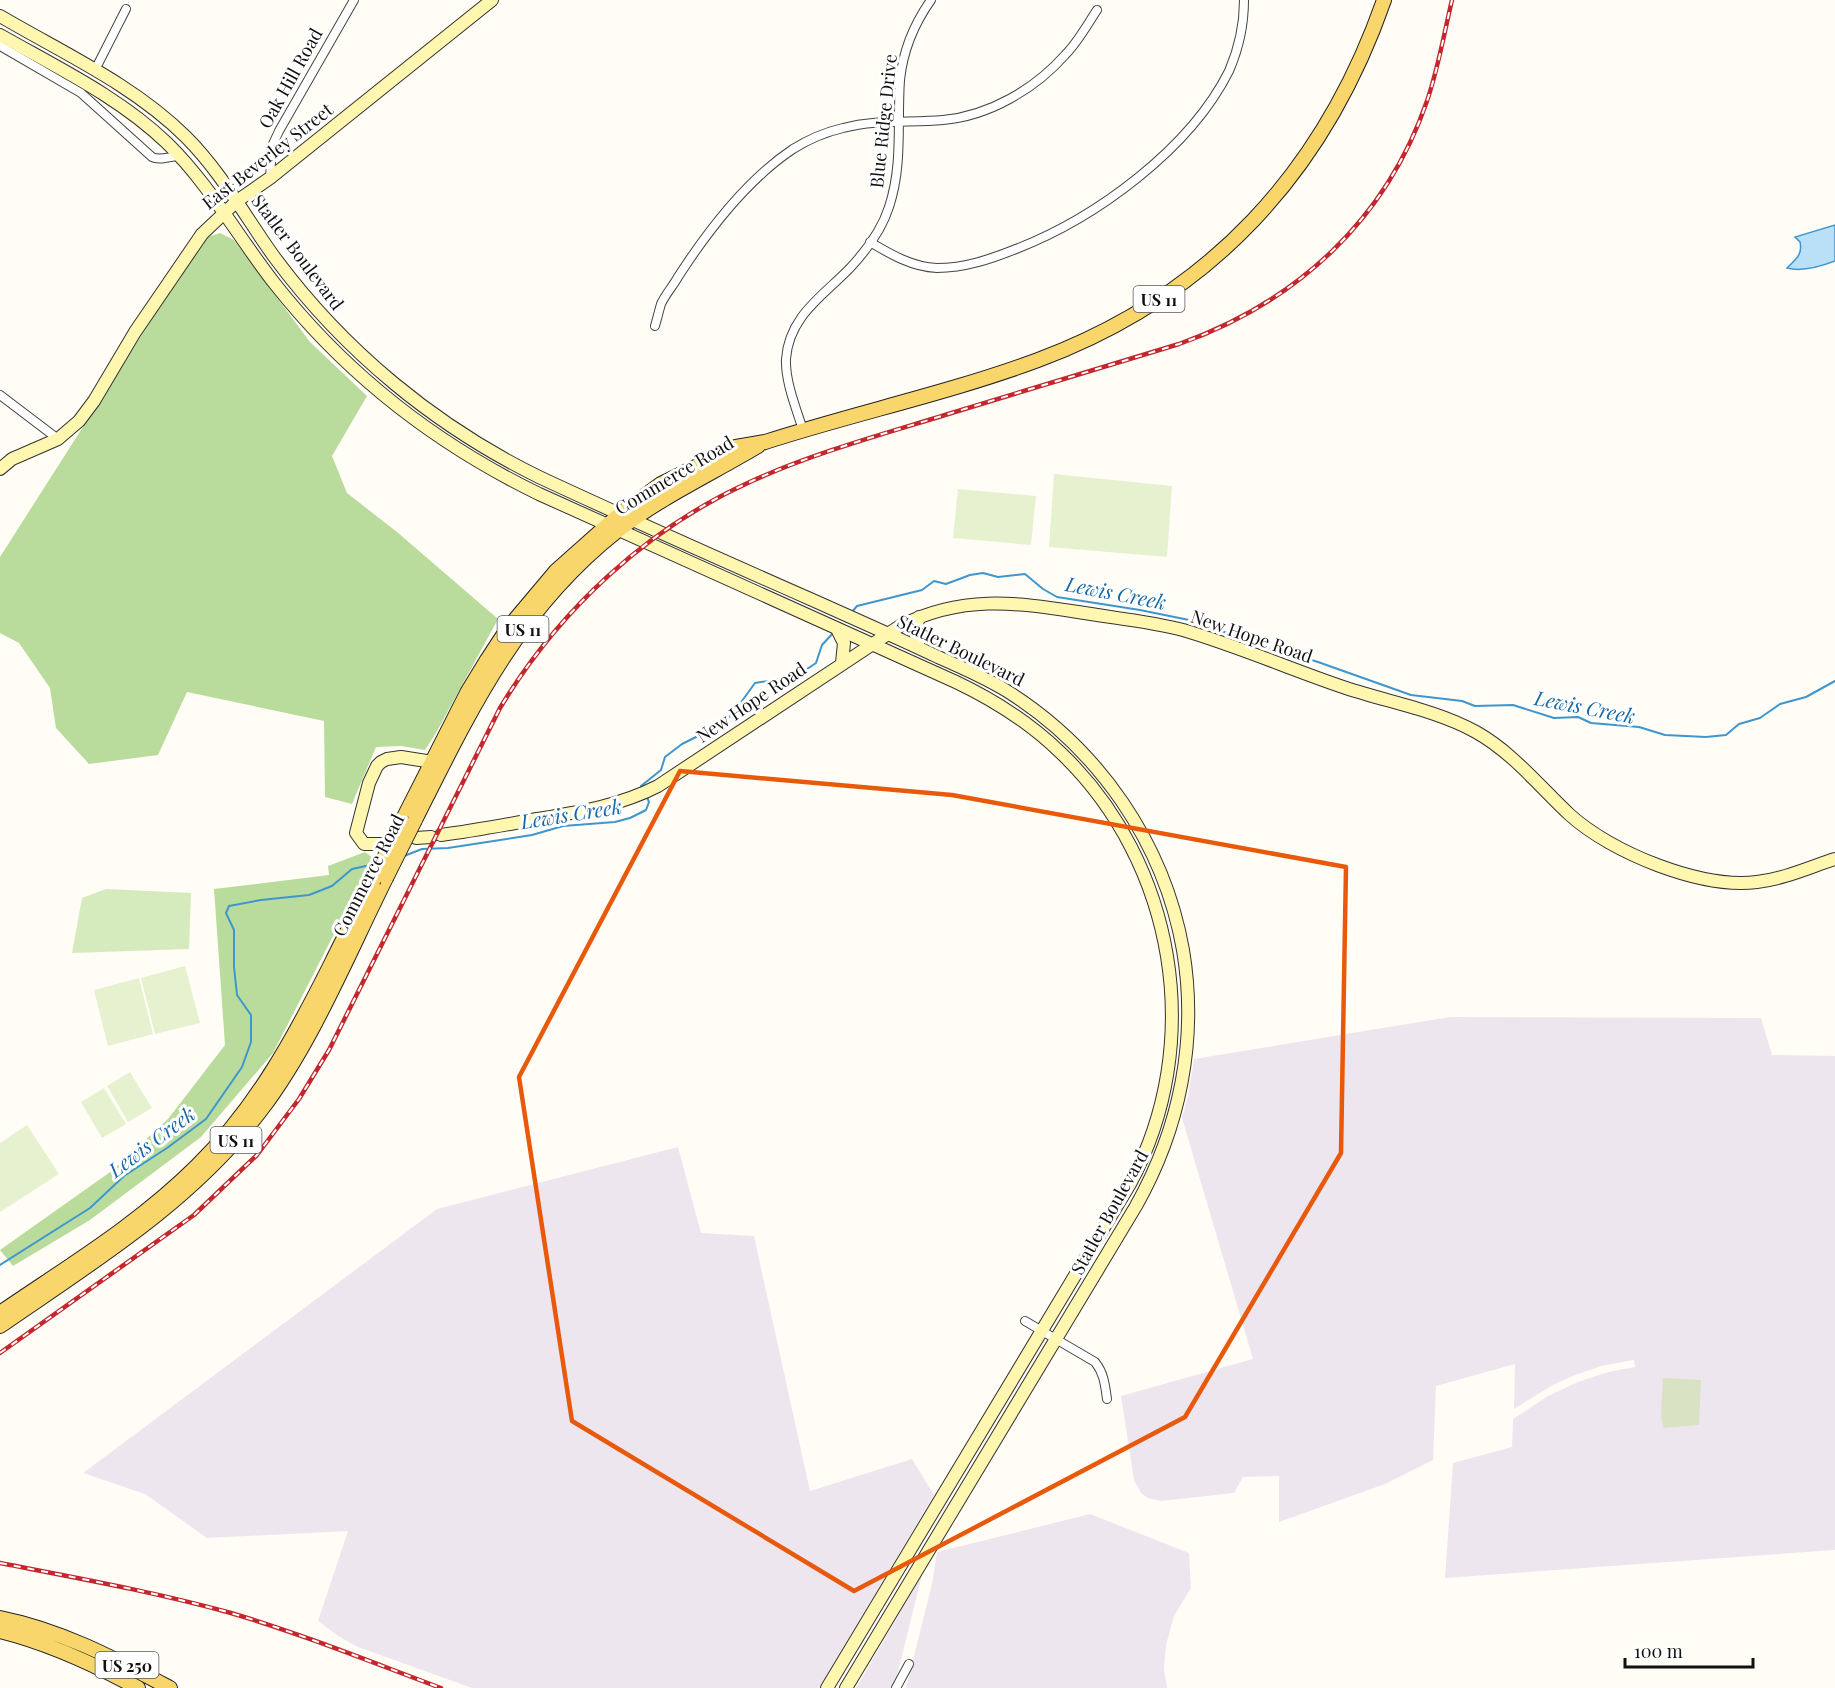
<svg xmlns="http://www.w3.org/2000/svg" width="1835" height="1688" viewBox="0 0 1835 1688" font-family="'Playfair Display',serif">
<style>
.industrial{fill:#eee6ef}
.green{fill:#d5ebbd}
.forest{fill:#b9dc9c}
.cemetery{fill:#d9e3c4}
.pitch{fill:#e6f2cf}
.water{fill:#b9e0f7;stroke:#3f96cf;stroke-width:1.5}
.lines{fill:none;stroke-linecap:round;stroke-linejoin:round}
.stream{stroke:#3f96cf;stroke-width:2}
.street-casing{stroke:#444;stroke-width:10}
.secondary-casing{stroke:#333;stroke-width:14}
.primary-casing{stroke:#222;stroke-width:16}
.street{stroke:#fff;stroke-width:8}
.secondary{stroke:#fff6b0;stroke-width:12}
.primary{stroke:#f9d66b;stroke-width:14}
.rail-casing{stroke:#c4262e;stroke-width:4.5}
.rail{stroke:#fff;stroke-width:2;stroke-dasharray:7;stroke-linecap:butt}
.primary-bridge-casing{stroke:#222;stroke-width:16;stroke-linecap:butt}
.primary-bridge{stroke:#f9d66b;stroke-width:14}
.marked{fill:none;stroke:#e8590c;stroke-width:4.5;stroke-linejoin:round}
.labels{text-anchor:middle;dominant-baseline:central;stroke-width:6;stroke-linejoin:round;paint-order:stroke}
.shield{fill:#fff;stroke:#585858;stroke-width:1.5}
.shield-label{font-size:16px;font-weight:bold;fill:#111}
.street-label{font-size:18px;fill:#111;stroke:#fff}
.water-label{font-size:20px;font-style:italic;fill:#1768a6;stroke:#fff}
</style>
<rect width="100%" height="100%" fill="#fffdf5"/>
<path class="industrial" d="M1450 1017 1761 1018 1772 1055 1835 1056V1550L1445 1578 1453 1463 1512 1447 1513 1419 1548 1396 1578 1382 1608 1372 1635 1367 1634 1360 1601 1366 1570 1377 1551 1386 1514 1409 1515 1364 1436 1386 1433 1460 1385 1484 1279 1522V1476L1243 1477 1234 1493 1161 1501 1148 1498 1141 1493 1134 1480 1121 1396 1253 1359 1182 1118 1188 1096 1194 1059Z
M678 1147 701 1233 754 1236 810 1491 912 1459 934 1495 819 1688H472L358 1647 338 1636 318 1621 348 1531 207 1538 145 1494 83 1473 437 1209Z
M1090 1514 1189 1553 1191 1588 1174 1616 1166 1645 1164 1669 1167 1688H906L932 1584 937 1552Z
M922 1575 894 1688H856Z"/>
<path class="green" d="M106 889 191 893 189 949 72 953 82 898Z"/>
<path class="forest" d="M220 233 234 240 310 342 367 396 332 456 347 493 397 532 498 619 436 733 425 750 401 746 376 747 352 804 325 797 324 721 187 692 158 755 89 764 56 728 50 688 19 643 0 633V557L153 317 207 237Z
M365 852 373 858 273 1053 201 1137 90 1220 13 1266 0 1250 113 1170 168 1119 225 1045 214 889 329 875 328 866Z"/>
<path class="cemetery" d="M1663 1378 1701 1380 1699 1425 1663 1428 1661 1414Z"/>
<path class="pitch" d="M1054 474 1172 486 1167 557 1049 547Z
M958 489 1036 496 1031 545 953 538Z
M185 966 200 1023 155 1034 141 978Z
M139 978 153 1034 108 1046 94 990Z
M130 1072 152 1108 128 1122 107 1086Z
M104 1088 126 1124 102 1138 81 1102Z
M27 1125 59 1174 0 1212V1143Z"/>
<path class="water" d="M1835 225V261C1822 266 1801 272 1787 268 1795 260 1803 255 1800 242L1795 237Z"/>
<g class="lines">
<path class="stream" d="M852 612 857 606 922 590 934 581 946 584 970 575 983 573 998 577 1025 574 1043 589 1057 597 1140 610 1199 622 1257 645 1275 649 1318 662 1411 695 1462 701 1475 706 1513 705 1554 718 1578 717 1591 723 1639 727 1665 735 1706 737 1726 735 1739 724 1760 718 1780 704 1806 697 1835 681
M642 787 641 786 661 770 665 757 682 744 722 724 734 712 755 683 787 678 804 671 816 663 822 645 834 632
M404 856 422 849 448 848 532 835 563 826 615 822 630 818 646 810 649 802 646 795
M0 1265 90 1208 124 1176 167 1148 206 1119 242 1067 251 1042V1015L237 995 234 967V930L226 913 229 906 261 900 309 895 332 886 352 869 375 864"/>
<defs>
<path id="street" d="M0 46 81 93 152 157C160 161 170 156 180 156
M95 70 126 9
M270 178 272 146 279 131 354 0
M870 242C890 254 912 267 937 268 965 268 991 259 1016 249 1096 218 1190 149 1229 71 1239 48 1244 25 1244 0
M655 326C657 319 659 311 661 304 665 295 673 286 678 277 707 232 748 179 793 149 809 139 826 132 843 128 876 119 910 123 943 120 989 116 1035 89 1065 55 1078 42 1087 25 1097 10
M0 395 58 439
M803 430C796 408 785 381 786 359 789 316 823 296 850 268 865 252 882 229 889 207 903 165 897 123 900 80 903 51 914 24 931 0
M1025 1321 1095 1362C1104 1373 1105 1385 1107 1399
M896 1688 909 1664"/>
<path id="secondary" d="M0 16C63 53 134 85 186 137 222 173 246 218 275 258 344 351 435 426 539 477 631 520 724 561 817 602 857 620 898 638 938 657 961 667 986 678 1007 691 1099 749 1164 843 1183 950 1198 1039 1180 1128 1136 1206L846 1688
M0 35C58 68 119 97 167 143 210 185 238 237 275 284 346 374 436 444 539 494L956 682C994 700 1030 723 1061 753 1176 863 1206 1043 1130 1184L827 1688
M0 469 12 459 58 439 79 421 94 401 135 332 202 234 237 201 270 178 492 0
M837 629 844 643 842 663
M919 648 915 631 919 617
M441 835C473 831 505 825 537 819 579 812 619 806 658 786L900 626C961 595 1014 602 1078 612 1113 618 1149 621 1183 630 1238 646 1292 670 1346 688 1388 702 1436 710 1476 732 1512 752 1540 787 1570 815 1612 853 1701 889 1757 882 1784 879 1810 867 1835 859
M416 838 431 837
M381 844H364L356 833 369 783 377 766 381 762 387 759 401 757 439 763"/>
<path id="primary" d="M415 820C471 709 517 610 617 531 661 497 711 474 758 446
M402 821 467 693 487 660 508 628 556 571 620 514 661 484 736 447 765 442C855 413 949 393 1038 360 1210 296 1324 172 1384 0
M0 1313C67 1267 139 1224 197 1166 257 1107 295 1036 332 962 345 935 360 908 373 881
M0 1326C94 1261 191 1202 261 1110 312 1043 348 954 386 878
M0 1618C61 1630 115 1659 170 1688
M0 1631C49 1643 94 1664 138 1688"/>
</defs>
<use href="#street" class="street-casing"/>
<use href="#secondary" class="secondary-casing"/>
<use href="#primary" class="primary-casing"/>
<use href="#street" class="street"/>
<use href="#secondary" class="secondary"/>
<use href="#primary" class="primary"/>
<defs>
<path id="rail" d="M0 1353 194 1215 257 1155 299 1099 329 1050 500 708C559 610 647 528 752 481 814 453 880 435 945 415 1023 391 1101 368 1179 344 1297 302 1386 220 1427 101 1438 69 1444 34 1452 0
M0 1563C77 1578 155 1592 231 1613 302 1634 371 1662 441 1688"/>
</defs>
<use href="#rail" class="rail-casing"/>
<use href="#rail" class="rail"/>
<defs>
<path id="primary-bridge" d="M386 878 415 820
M373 881 402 821"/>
</defs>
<use href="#primary-bridge" class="primary-bridge-casing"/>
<use href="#primary-bridge" class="primary-bridge"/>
</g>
<path class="marked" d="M680 771 952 795 1346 867 1341 1153 1185 1417 854 1591 572 1421 519 1077Z"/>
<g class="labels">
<g class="shield">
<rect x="1133.5" y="286" width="51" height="26" rx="4.5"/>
<rect x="497.5" y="616" width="51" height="26" rx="4.5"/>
<rect x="210.5" y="1127" width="51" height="26" rx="4.5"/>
<rect x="95.5" y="1652" width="63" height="26" rx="4.5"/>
</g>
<g class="shield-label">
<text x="1159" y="299">US 11</text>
<text x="523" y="629">US 11</text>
<text x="236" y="1140">US 11</text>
<text x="127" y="1665">US 250</text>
</g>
<g class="street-label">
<text transform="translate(290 78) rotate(-61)">Oak Hill Road</text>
<text transform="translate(883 121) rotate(-84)">Blue Ridge Drive</text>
<text transform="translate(267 156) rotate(-38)">East Beverley Street</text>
<text transform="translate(298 252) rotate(53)">Statler Boulevard</text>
<text transform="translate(674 475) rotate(-31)">Commerce Road</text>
<text transform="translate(1252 636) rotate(19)">New Hope Road</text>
<text transform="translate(961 650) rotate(26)">Statler Boulevard</text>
<text transform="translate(751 702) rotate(-34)">New Hope Road</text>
<text transform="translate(368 875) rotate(-63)">Commerce Road</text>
<text transform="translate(1109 1212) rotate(-61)">Statler Boulevard</text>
</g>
<g class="water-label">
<text transform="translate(1116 592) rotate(11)">Lewis Creek</text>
<text transform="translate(1585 706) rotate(11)">Lewis Creek</text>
<text transform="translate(571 813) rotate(-9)">Lewis Creek</text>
<text transform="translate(151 1141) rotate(-37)">Lewis Creek</text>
</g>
</g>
<path d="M1625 1658v9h128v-9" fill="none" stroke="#111111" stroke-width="3"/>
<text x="1634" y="1658" font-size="18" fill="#111111" stroke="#ffffff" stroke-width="4.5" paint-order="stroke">100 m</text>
</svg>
